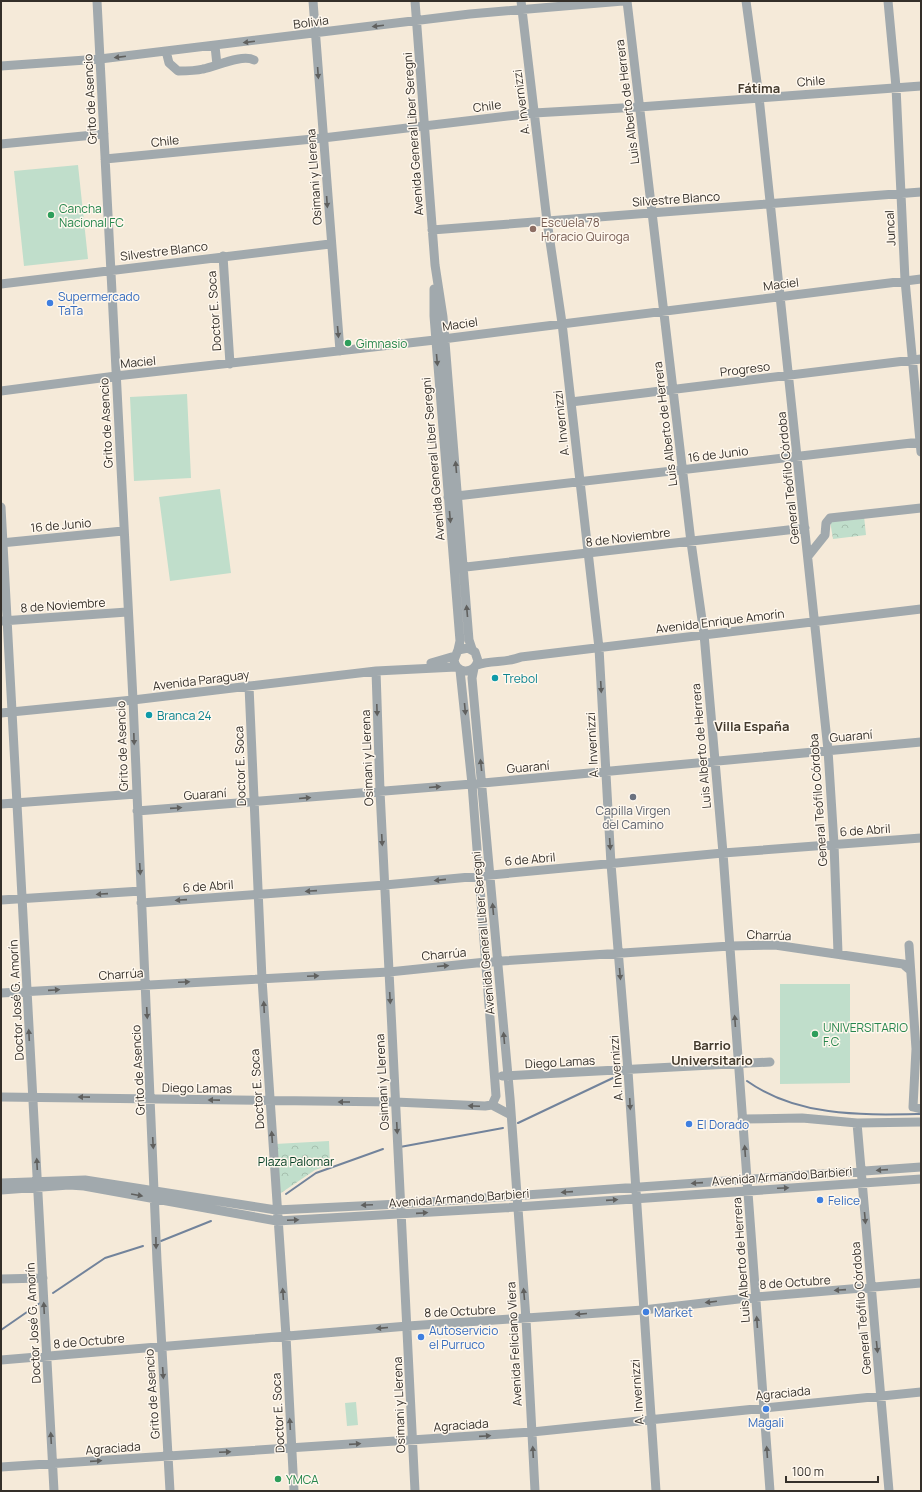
<svg xmlns="http://www.w3.org/2000/svg" width="922" height="1492" viewBox="0 0 922 1492" font-family="Manrope,sans-serif">
<style>
.grass{fill:#c0decb}
.forest{fill:url(#forest-crowns)}
.lines{fill:none;stroke-linecap:round;stroke-linejoin:round}
.stream{stroke:#72839b;stroke-width:2}
.minor{stroke:#a1a9ad;stroke-width:9}
.oneway{fill:#60605e}
.leisure-dot{fill:#2e9e5b;stroke:#fff8ee;stroke-width:1.5}
.education-dot{fill:#8d6e63;stroke:#fff8ee;stroke-width:1.5}
.shop-dot{fill:#3f7fe0;stroke:#fff8ee;stroke-width:1.5}
.culture-dot{fill:#0f9aa8;stroke:#fff8ee;stroke-width:1.5}
.worship-dot{fill:#6b7280;stroke:#fff8ee;stroke-width:1.5}
.labels{text-anchor:middle;dominant-baseline:central;stroke-width:3;stroke-linejoin:round;paint-order:stroke}
.street-label{font-size:12px;fill:#342f29;stroke:#fff8ee}
.leisure-label{font-size:12px;fill:#27864d;stroke:#fff8ee;text-anchor:start}
.education-label{font-size:12px;fill:#785e54;stroke:#fff8ee;text-anchor:start}
.shop-label{font-size:12px;fill:#366cbe;stroke:#fff8ee;text-anchor:start}
.culture-label{font-size:12px;fill:#0d838f;stroke:#fff8ee;text-anchor:start}
.worship-label{font-size:12px;fill:#5b616d;stroke:#fff8ee}
.park-label{font-size:12px;fill:#074025;stroke:#fff8ee}
.neighbourhood-label{font-size:13px;font-weight:bold;fill:#433a2d;stroke:#fff8ee}
</style>
<defs>
<pattern id="forest-crowns" width="20" height="18" patternUnits="userSpaceOnUse"><rect width="20" height="18" fill="#c0decb"/><path d="M2 6a3 3 0 1 1 6 0M12 15a3 3 0 1 1 6 0" fill="none" stroke="#a6bfae"/></pattern>
</defs>
<rect width="100%" height="100%" fill="#f5ead9"/>
<path class="grass" d="M78 165 88 259 24 266 14 171Z
M187 394 191 478 134 481 130 397Z
M220 489 231 573 170 581 159 497Z
M780 984H850V1083L780 1084Z
M356 1402 358 1425 347 1426 345 1403Z"/>
<path class="forest" d="M864 516 866 535 833 539 830 521Z
M329 1141 330 1165 315 1170 278 1195 275 1144Z"/>
<g class="lines">
<path class="stream" d="M747 1081C798 1117 861 1115 921 1114
M518 1123 615 1077
M400 1147 503 1128
M286 1194 316 1173 383 1149
M161 1241 211 1221
M53 1293 105 1258 143 1246
M1 1330 40 1303"/>
<path class="minor" d="M97 1 133 700 157 1261 170 1491
M313 1 340 351
M415 1 435 265 443 317 469 640 472 649
M521 1 547 221 562 323 599 648 611 864 628 1071 656 1491
M627 1 691 542 704 634 723 853 770 1491
M746 1 759 97 828 750 834 844 838 953
M888 1 896 87 905 280 921 452
M215 46 217 65
M166 51 169 63 178 71C186 71 195 71 203 69 217 66 242 54 254 60
M1 66 100 59 470 14 623 1
M1 144 104 134
M105 159 323 138 534 113 639 107 921 86
M432 230 921 192
M223 256 230 364
M1 284 330 244
M434 289V316L460 641 458 650 454 660C456 674 473 675 478 661L475 652 468 648 458 650
M1 391 116 376 435 340 921 279
M571 402 921 359
M448 497 920 442
M1 507 54 1491
M1 543 123 531
M809 555 825 535 826 523 830 518 921 508
M457 568 805 528
M2 621 127 612
M431 663 455 656
M477 665C491 660 507 663 521 657L921 609
M474 668 472 678 510 1098 526 1319 535 1491
M460 670 472 784 496 1096 492 1105
M376 671 380 791 415 1491
M249 686 262 979 286 1336 294 1491
M1 713 133 700 376 671 456 667
M1 804 136 794
M137 811 472 784 921 742
M1 900 141 891
M141 903 385 885 723 853 921 838
M909 945 916 1049 913 1107 921 1109
M1 993 389 972 486 962 730 946 775 945 903 964 910 970
M502 1076 770 1062
M1 1097 395 1102 485 1106 492 1105 511 1115
M742 1119 802 1118 857 1123 921 1122
M857 1123 889 1491
M1 1183 85 1180 276 1210 400 1204 921 1167
M1 1190 69 1185 84 1186 277 1221 517 1207 921 1179
M1 1279 43 1278
M1 1360 408 1326 643 1310 756 1297 921 1283
M1 1467 532 1432 921 1392"/>
</g>
<defs><path id="oneway-solid" d="M-6-.8H1V-3.2L6.5 0L1 3.2V.8H-6Z"/></defs>
<g class="oneway">
<use href="#oneway-solid" transform="translate(378 26) rotate(173)"/>
<use href="#oneway-solid" transform="translate(249 42) rotate(173)"/>
<use href="#oneway-solid" transform="translate(120 57) rotate(173)"/>
<use href="#oneway-solid" transform="translate(318 73) rotate(86)"/>
<use href="#oneway-solid" transform="translate(327 202) rotate(86)"/>
<use href="#oneway-solid" transform="translate(338 332) rotate(85)"/>
<use href="#oneway-solid" transform="translate(437 360) rotate(85)"/>
<use href="#oneway-solid" transform="translate(456 467) rotate(-95)"/>
<use href="#oneway-solid" transform="translate(450 517) rotate(85)"/>
<use href="#oneway-solid" transform="translate(467 611) rotate(-95)"/>
<use href="#oneway-solid" transform="translate(601 687) rotate(87)"/>
<use href="#oneway-solid" transform="translate(465 709) rotate(85)"/>
<use href="#oneway-solid" transform="translate(377 710) rotate(88)"/>
<use href="#oneway-solid" transform="translate(134 739) rotate(88)"/>
<use href="#oneway-solid" transform="translate(481 765) rotate(-96)"/>
<use href="#oneway-solid" transform="translate(435 787) rotate(-5)"/>
<use href="#oneway-solid" transform="translate(305 798) rotate(-5)"/>
<use href="#oneway-solid" transform="translate(176 808) rotate(-4)"/>
<use href="#oneway-solid" transform="translate(382 840) rotate(87)"/>
<use href="#oneway-solid" transform="translate(610 844) rotate(86)"/>
<use href="#oneway-solid" transform="translate(140 869) rotate(87)"/>
<use href="#oneway-solid" transform="translate(440 880) rotate(174)"/>
<use href="#oneway-solid" transform="translate(311 891) rotate(176)"/>
<use href="#oneway-solid" transform="translate(102 894) rotate(176)"/>
<use href="#oneway-solid" transform="translate(181 900) rotate(176)"/>
<use href="#oneway-solid" transform="translate(493 909) rotate(-95)"/>
<use href="#oneway-solid" transform="translate(443 966) rotate(-5)"/>
<use href="#oneway-solid" transform="translate(620 974) rotate(85)"/>
<use href="#oneway-solid" transform="translate(313 976) rotate(-3)"/>
<use href="#oneway-solid" transform="translate(184 982) rotate(-3)"/>
<use href="#oneway-solid" transform="translate(54 990) rotate(-4)"/>
<use href="#oneway-solid" transform="translate(390 998) rotate(87)"/>
<use href="#oneway-solid" transform="translate(264 1007) rotate(-93)"/>
<use href="#oneway-solid" transform="translate(147 1013) rotate(87)"/>
<use href="#oneway-solid" transform="translate(735 1021) rotate(-94)"/>
<use href="#oneway-solid" transform="translate(29 1035) rotate(-93)"/>
<use href="#oneway-solid" transform="translate(504 1038) rotate(-95)"/>
<use href="#oneway-solid" transform="translate(84 1097) rotate(-179)"/>
<use href="#oneway-solid" transform="translate(214 1100) rotate(-179)"/>
<use href="#oneway-solid" transform="translate(344 1102) rotate(-180)"/>
<use href="#oneway-solid" transform="translate(630 1104) rotate(87)"/>
<use href="#oneway-solid" transform="translate(474 1106) rotate(-177)"/>
<use href="#oneway-solid" transform="translate(397 1128) rotate(87)"/>
<use href="#oneway-solid" transform="translate(272 1137) rotate(-94)"/>
<use href="#oneway-solid" transform="translate(153 1143) rotate(87)"/>
<use href="#oneway-solid" transform="translate(745 1151) rotate(-94)"/>
<use href="#oneway-solid" transform="translate(37 1164) rotate(-93)"/>
<use href="#oneway-solid" transform="translate(882 1170) rotate(176)"/>
<use href="#oneway-solid" transform="translate(697 1183) rotate(176)"/>
<use href="#oneway-solid" transform="translate(783 1188) rotate(-3)"/>
<use href="#oneway-solid" transform="translate(567 1192) rotate(176)"/>
<use href="#oneway-solid" transform="translate(137 1195) rotate(10)"/>
<use href="#oneway-solid" transform="translate(612 1200) rotate(-4)"/>
<use href="#oneway-solid" transform="translate(367 1205) rotate(177)"/>
<use href="#oneway-solid" transform="translate(422 1213) rotate(-4)"/>
<use href="#oneway-solid" transform="translate(865 1218) rotate(85)"/>
<use href="#oneway-solid" transform="translate(293 1220) rotate(-3)"/>
<use href="#oneway-solid" transform="translate(156 1243) rotate(89)"/>
<use href="#oneway-solid" transform="translate(840 1290) rotate(176)"/>
<use href="#oneway-solid" transform="translate(283 1294) rotate(-94)"/>
<use href="#oneway-solid" transform="translate(524 1294) rotate(-95)"/>
<use href="#oneway-solid" transform="translate(711 1302) rotate(173)"/>
<use href="#oneway-solid" transform="translate(44 1308) rotate(-93)"/>
<use href="#oneway-solid" transform="translate(581 1314) rotate(175)"/>
<use href="#oneway-solid" transform="translate(757 1322) rotate(-94)"/>
<use href="#oneway-solid" transform="translate(382 1328) rotate(175)"/>
<use href="#oneway-solid" transform="translate(877 1347) rotate(84)"/>
<use href="#oneway-solid" transform="translate(163 1373) rotate(86)"/>
<use href="#oneway-solid" transform="translate(290 1424) rotate(-93)"/>
<use href="#oneway-solid" transform="translate(485 1436) rotate(-4)"/>
<use href="#oneway-solid" transform="translate(51 1438) rotate(-93)"/>
<use href="#oneway-solid" transform="translate(355 1444) rotate(-4)"/>
<use href="#oneway-solid" transform="translate(225 1452) rotate(-3)"/>
<use href="#oneway-solid" transform="translate(533 1452) rotate(-93)"/>
<use href="#oneway-solid" transform="translate(767 1452) rotate(-94)"/>
<use href="#oneway-solid" transform="translate(96 1461) rotate(-4)"/>
</g>
<g class="leisure-dot">
<circle cx="51" cy="215" r="4"/>
<circle cx="348" cy="343" r="4"/>
<circle cx="815" cy="1034" r="4"/>
<circle cx="278" cy="1479" r="4"/>
</g>
<circle class="education-dot" cx="533" cy="229" r="4"/>
<g class="shop-dot">
<circle cx="50" cy="303" r="4"/>
<circle cx="689" cy="1124" r="4"/>
<circle cx="820" cy="1200" r="4"/>
<circle cx="646" cy="1312" r="4"/>
<circle cx="421" cy="1337" r="4"/>
<circle cx="766" cy="1409" r="4"/>
</g>
<g class="culture-dot">
<circle cx="495" cy="678" r="4"/>
<circle cx="149" cy="715" r="4"/>
</g>
<circle class="worship-dot" cx="633" cy="797" r="4"/>
<g class="labels">
<g class="street-label">
<text transform="translate(311 22) rotate(-7)">Bolivia</text>
<text transform="translate(811 81) rotate(-4)">Chile</text>
<text transform="translate(90 99) rotate(-93)">Grito de Asencio</text>
<text transform="translate(521 102) rotate(-97)">A. Invernizzi</text>
<text transform="translate(627 102) rotate(-97)">Luis Alberto de Herrera</text>
<text transform="translate(487 106) rotate(-7)">Chile</text>
<text transform="translate(413 134) rotate(-94)">Avenida General Líber Seregni</text>
<text transform="translate(165 141) rotate(-6)">Chile</text>
<text transform="translate(314 177) rotate(-94)">Osimani y Llerena</text>
<text transform="translate(676 199) rotate(-4)">Silvestre Blanco</text>
<text transform="translate(890 228) rotate(-93)">Juncal</text>
<text transform="translate(164 251) rotate(-7)">Silvestre Blanco</text>
<text transform="translate(781 284) rotate(-7)">Maciel</text>
<text transform="translate(214 311) rotate(-94)">Doctor E. Soca</text>
<text transform="translate(460 324) rotate(-8)">Maciel</text>
<text transform="translate(138 362) rotate(-6)">Maciel</text>
<text transform="translate(745 369) rotate(-7)">Progreso</text>
<text transform="translate(106 423) rotate(-93)">Grito de Asencio</text>
<text transform="translate(561 423) rotate(-96)">A. Invernizzi</text>
<text transform="translate(665 424) rotate(-97)">Luis Alberto de Herrera</text>
<text transform="translate(718 454) rotate(-7)">16 de Junio</text>
<text transform="translate(433 459) rotate(-95)">Avenida General Líber Seregni</text>
<text transform="translate(788 478) rotate(-96)">General Teófilo Córdoba</text>
<text transform="translate(61 525) rotate(-5)">16 de Junio</text>
<text transform="translate(628 537) rotate(-7)">8 de Noviembre</text>
<text transform="translate(63 605) rotate(-4)">8 de Noviembre</text>
<text transform="translate(720 621) rotate(-7)">Avenida Enrique Amorín</text>
<text transform="translate(201 680) rotate(-7)">Avenida Paraguay</text>
<text transform="translate(851 736) rotate(-5)">Guaraní</text>
<text transform="translate(592 745) rotate(-93)">A. Invernizzi</text>
<text transform="translate(122 746) rotate(-92)">Grito de Asencio</text>
<text transform="translate(701 746) rotate(-95)">Luis Alberto de Herrera</text>
<text transform="translate(367 758) rotate(-92)">Osimani y Llerena</text>
<text transform="translate(240 766) rotate(-92)">Doctor E. Soca</text>
<text transform="translate(528 767) rotate(-5)">Guaraní</text>
<text transform="translate(205 794) rotate(-4)">Guaraní</text>
<text transform="translate(818 800) rotate(-94)">General Teófilo Córdoba</text>
<text transform="translate(865 830) rotate(-4)">6 de Abril</text>
<text transform="translate(530 859) rotate(-5)">6 de Abril</text>
<text transform="translate(208 886) rotate(-4)">6 de Abril</text>
<text transform="translate(483 933) rotate(-95)">Avenida General Líber Seregni</text>
<text transform="translate(769 935) rotate(2)">Charrúa</text>
<text transform="translate(444 954) rotate(-5)">Charrúa</text>
<text transform="translate(121 974) rotate(-4)">Charrúa</text>
<text transform="translate(16 1000) rotate(-93)">Doctor José G. Amorín</text>
<text transform="translate(560 1062) rotate(-3)">Diego Lamas</text>
<text transform="translate(616 1068) rotate(-94)">A. Invernizzi</text>
<text transform="translate(138 1070) rotate(-93)">Grito de Asencio</text>
<text transform="translate(382 1082) rotate(-93)">Osimani y Llerena</text>
<text transform="translate(197 1088) rotate(1)">Diego Lamas</text>
<text transform="translate(257 1089) rotate(-94)">Doctor E. Soca</text>
<text transform="translate(782 1176) rotate(-4)">Avenida Armando Barbieri</text>
<text transform="translate(459 1198) rotate(-4)">Avenida Armando Barbieri</text>
<text transform="translate(741 1260) rotate(-94)">Luis Alberto de Herrera</text>
<text transform="translate(795 1282) rotate(-4)">8 de Octubre</text>
<text transform="translate(861 1308) rotate(-95)">General Teófilo Córdoba</text>
<text transform="translate(460 1311) rotate(-3)">8 de Octubre</text>
<text transform="translate(33 1323) rotate(-93)">Doctor José G. Amorín</text>
<text transform="translate(89 1341) rotate(-5)">8 de Octubre</text>
<text transform="translate(514 1344) rotate(-93)">Avenida Feliciano Viera</text>
<text transform="translate(637 1392) rotate(-94)">A. Invernizzi</text>
<text transform="translate(783 1393) rotate(-6)">Agraciada</text>
<text transform="translate(152 1394) rotate(-94)">Grito de Asencio</text>
<text transform="translate(399 1405) rotate(-92)">Osimani y Llerena</text>
<text transform="translate(278 1413) rotate(-93)">Doctor E. Soca</text>
<text transform="translate(461 1425) rotate(-4)">Agraciada</text>
<text transform="translate(113 1448) rotate(-4)">Agraciada</text>
</g>
<g class="leisure-label">
<text x="59" y="208">Cancha<tspan x="59" dy="14">Nacional FC</tspan></text>
<text x="356" y="343">Gimnasio</text>
<text x="823" y="1027">UNIVERSITARIO<tspan x="823" dy="14">F.C</tspan></text>
<text x="286" y="1479">YMCA</text>
</g>
<g class="education-label">
<text x="541" y="222">Escuela 78<tspan x="541" dy="14">Horacio Quiroga</tspan></text>
</g>
<g class="shop-label">
<text x="58" y="296">Supermercado<tspan x="58" dy="14">TaTa</tspan></text>
<text x="697" y="1124">El Dorado</text>
<text x="828" y="1200">Felice</text>
<text x="654" y="1312">Market</text>
<text x="429" y="1330">Autoservicio<tspan x="429" dy="14">el Purruco</tspan></text>
<text x="766" y="1422" text-anchor="middle">Magali</text>
</g>
<g class="culture-label">
<text x="503" y="678">Trebol</text>
<text x="157" y="715">Branca 24</text>
</g>
<g class="worship-label">
<text x="633" y="810">Capilla Virgen<tspan x="633" dy="14">del Camino</tspan></text>
</g>
<g class="park-label">
<text x="296" y="1161">Plaza Palomar</text>
</g>
<g class="neighbourhood-label">
<text x="759" y="88">Fátima</text>
<text x="752" y="726">Villa España</text>
<text x="712" y="1045">Barrio<tspan x="712" dy="15">Universitario</tspan></text>
</g>
</g>
<rect width="922" height="1492" fill="none" stroke="#342f29" stroke-width="4"/>
<path d="M786 1476v6h92v-6" fill="none" stroke="#342f29" stroke-width="2"/>
<text x="792" y="1476" font-size="12" fill="#342f29" stroke="#fff8ee" stroke-width="3" paint-order="stroke">100 m</text>
</svg>
